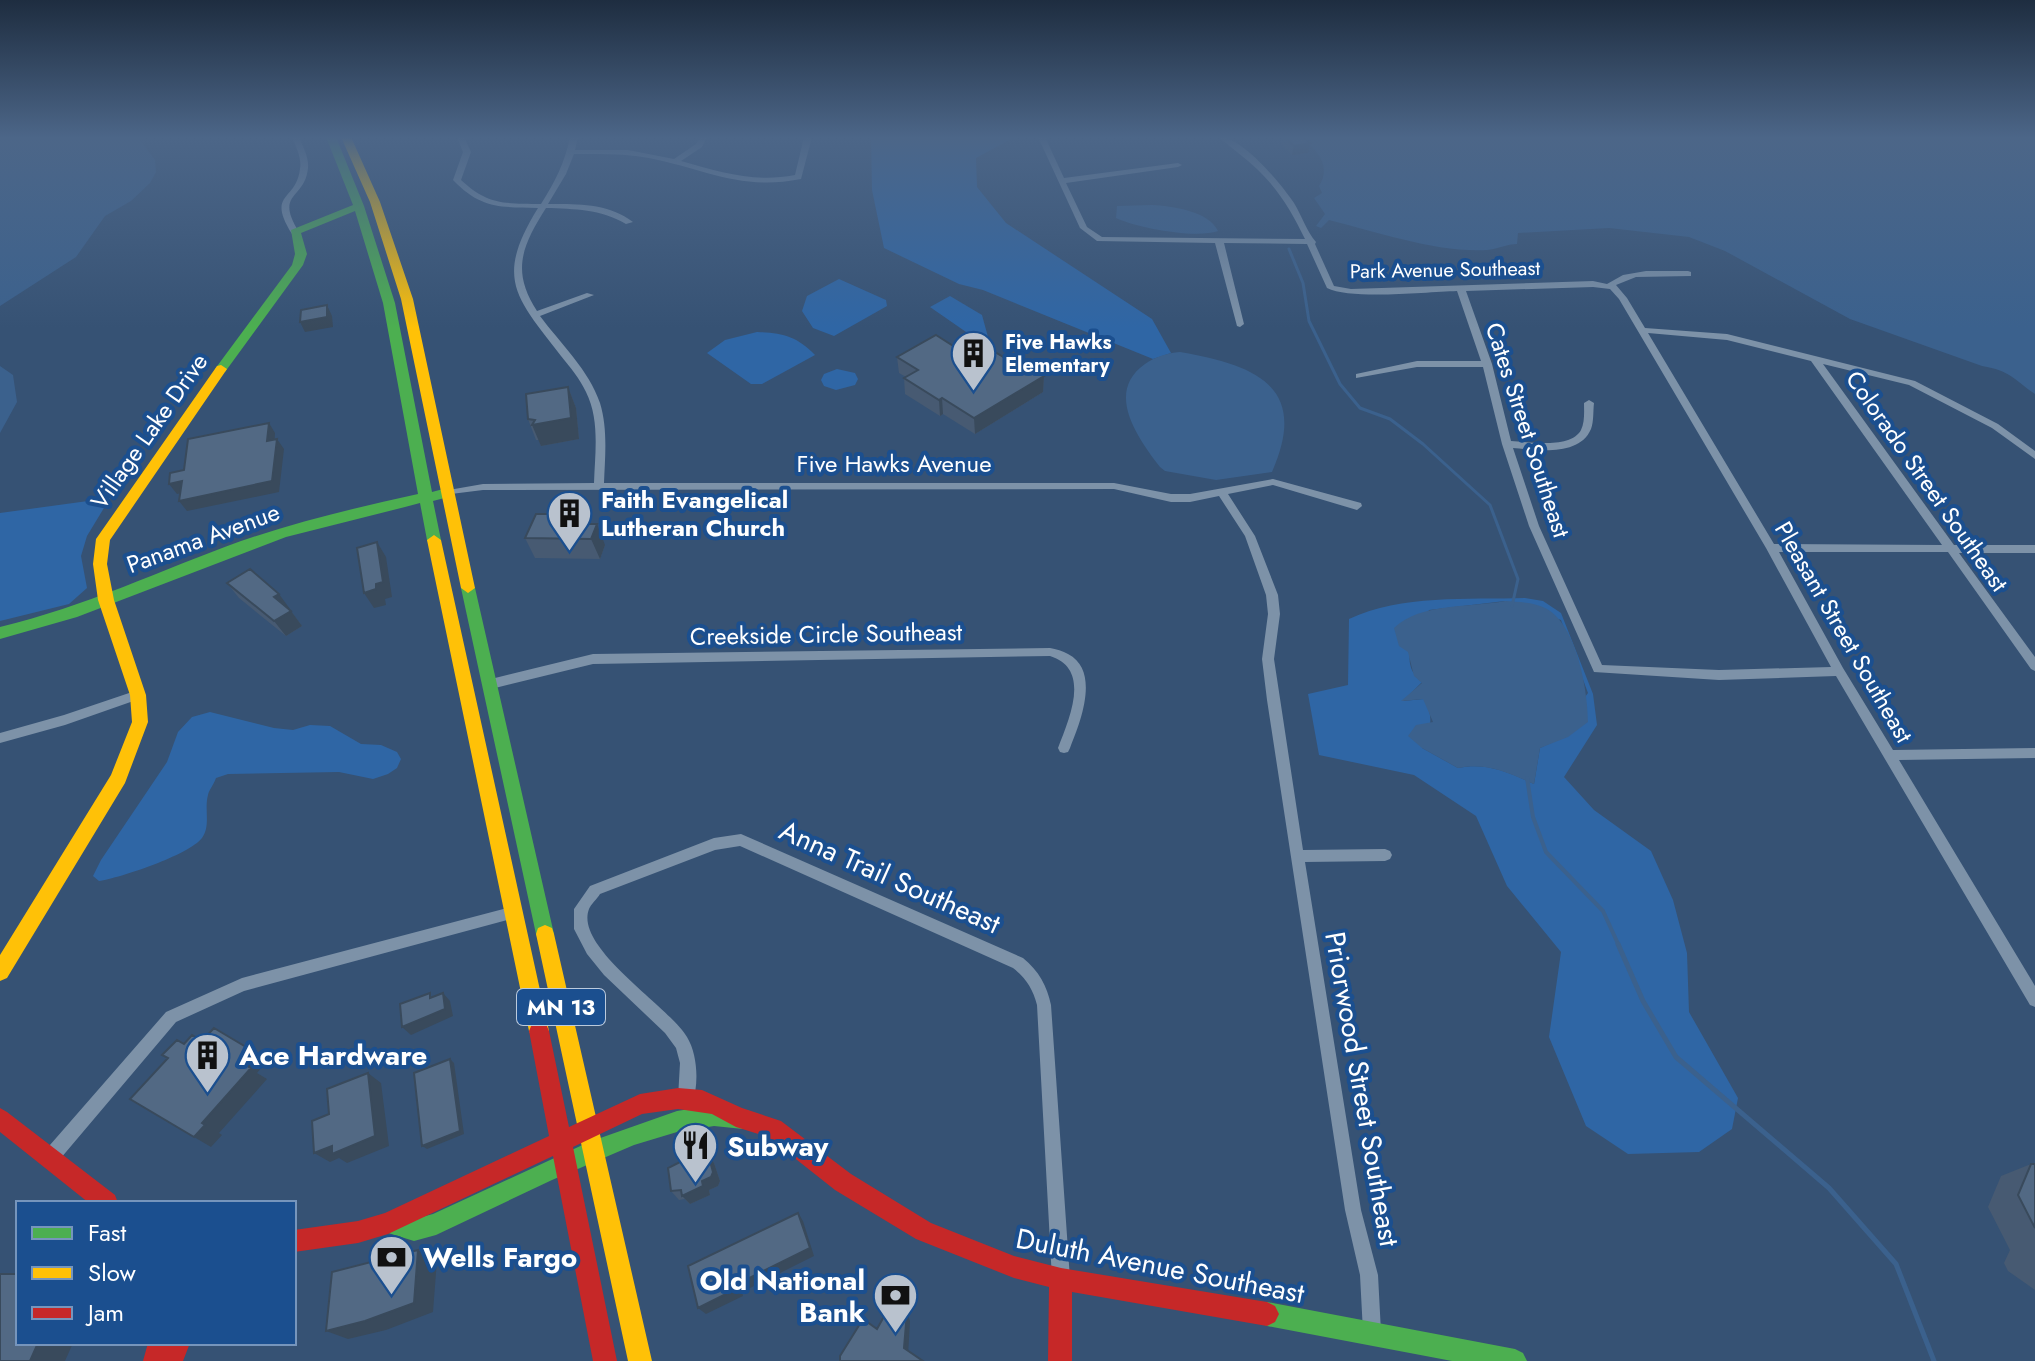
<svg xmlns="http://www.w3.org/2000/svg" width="2035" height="1361" viewBox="0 0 2035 1361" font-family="Jost,sans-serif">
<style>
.green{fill:#2f66a5;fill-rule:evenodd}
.water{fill:#3b618d}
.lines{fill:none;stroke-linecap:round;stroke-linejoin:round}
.stream-far2{stroke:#3b618d;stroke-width:3}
.stream-far1{stroke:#3b618d;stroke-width:4}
.stream{stroke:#3b618d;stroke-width:5}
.street{fill:#7d92a8;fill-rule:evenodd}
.fast{fill:#4caf50;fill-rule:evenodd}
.slow{fill:#ffc107;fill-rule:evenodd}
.jam{fill:#c62828;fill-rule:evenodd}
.wall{fill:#475a72}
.shaded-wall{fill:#394a5c}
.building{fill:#526984;stroke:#394a5c;stroke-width:2}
.labels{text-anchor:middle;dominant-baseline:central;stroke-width:8;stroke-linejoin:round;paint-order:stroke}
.far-street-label{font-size:20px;fill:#fff;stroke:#1b4f8f}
.far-poi-label{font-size:20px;font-weight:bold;fill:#fff;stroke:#1b4f8f;text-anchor:start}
.shield{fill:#1b4f8f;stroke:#bbcadd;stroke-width:2}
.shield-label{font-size:22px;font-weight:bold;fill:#fff}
.street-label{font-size:24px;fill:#fff;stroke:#1b4f8f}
.poi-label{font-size:24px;font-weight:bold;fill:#fff;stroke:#1b4f8f;text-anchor:start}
.near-street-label{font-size:28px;fill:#fff;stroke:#1b4f8f}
.near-poi-label{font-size:28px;font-weight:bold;fill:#fff;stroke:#1b4f8f;text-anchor:start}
</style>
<rect width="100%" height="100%" fill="#365274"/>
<path class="green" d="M871 137H1015L976 158 977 187 1006 223 1152 319 1171 353 1153 359 983 290 959 284 884 248 872 190Z
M839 279 886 300 887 306 834 336 813 328 802 311 807 296Z
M950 296 982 315 988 337 982 343 930 307Z
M757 332C782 333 797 336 815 355L762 384H751L707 353 725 340Z
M837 369 855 373 858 379 855 385 836 390 824 386 821 380 824 374Z
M110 498 87 536 81 556 87 588 69 604 0 621V513Z
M1525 598 1543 601 1561 613 1593 694 1597 725 1564 777 1594 810 1651 851 1673 900 1687 953 1689 1012 1738 1098 1732 1129 1699 1152 1628 1154 1586 1126 1549 1037 1561 952 1507 886 1476 816 1414 775 1319 755 1308 694 1348 685 1349 619C1402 594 1467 600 1525 598ZM1505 601 1561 620 1588 693 1551 743 1540 748 1534 784C1508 772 1486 762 1458 768L1422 748C1430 728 1435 719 1424 699L1403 701 1422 682C1396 662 1417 633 1429 610Z
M210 712 274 728 293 730 310 725 330 726 361 744 381 745 397 752 401 759 397 768 388 774 373 779 339 772 228 774 216 778C214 784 209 790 208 795 204 809 211 826 202 838 189 855 120 878 99 881L93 876 101 860 167 762 178 732 192 717Z"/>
<path class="water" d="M0 137H138L155 160 156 172 150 183 131 201 105 216 76 257 0 306Z
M1300 137H2035V394C2013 379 2011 371 1982 366L1850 319 1725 251 1689 237 1609 228 1518 233 1517 244C1507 244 1497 249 1487 250 1438 253 1377 232 1329 220L1321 228 1316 226 1325 214 1314 198 1322 193 1319 186C1332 166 1317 149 1300 137Z
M1152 205C1172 206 1209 211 1218 231 1196 239 1137 228 1116 218L1117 206Z
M1180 352C1255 365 1310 386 1272 472L1216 480 1165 471 1160 467C1137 437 1105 392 1145 364 1155 357 1167 353 1180 352Z
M0 366 13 375 17 402 0 433Z
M1505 601C1519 602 1535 602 1547 609 1577 626 1588 691 1588 722L1568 737 1540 748 1534 784C1508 773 1487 762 1458 768L1422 748 1408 736 1416 725 1433 722 1423 699 1401 701 1422 683 1414 676 1408 652 1399 646 1394 628C1421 602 1470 608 1505 601Z"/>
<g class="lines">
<path class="stream-far2" d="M1289 249 1303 283 1309 321 1340 384 1360 408 1390 419 1423 444 1490 505 1518 579 1512 606"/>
<path class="stream-far1" d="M1527 778 1533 817 1546 852 1603 911 1619 946"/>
<path class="stream" d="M1618 944 1643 1001 1676 1057 1829 1188 1896 1264 1934 1361"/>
<path class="street" d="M292 137H299C303 147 309 157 308 168 305 200 274 192 299 232L295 234H292C266 192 296 202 300 169 302 158 296 147 292 137Z
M457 137H464L471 152 461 180C489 206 505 203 541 204 555 182 565 162 570 137H578L575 150H628L674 159 696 144 700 137H707L702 147 681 161C720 172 754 183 795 175L804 137H812L801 179C740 191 705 169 649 158 624 153 599 154 574 154L566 174 548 204C578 204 608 203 633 222L626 224C600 209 575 209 546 208 522 246 511 271 537 311L587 293 594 295 540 316C560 343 589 370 600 403 608 429 605 457 604 483H1114L1171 494H1190L1273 479 1361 503 1362 506 1357 510 1273 485 1228 494 1255 536 1278 595 1280 614 1274 659 1303 850 1385 849 1390 851 1392 855 1390 859 1385 861 1305 862 1361 1210 1378 1275 1381 1332 1378 1338 1372 1341 1366 1338 1363 1332 1360 1275 1345 1210 1267 700 1262 659 1268 614 1266 595 1245 536 1219 496 1190 502H1171L1114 489 483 490 443 495 442 493 443 491 483 484 594 483C595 453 600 420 586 392 580 379 570 367 561 356 516 297 494 279 538 208 500 207 481 209 453 180L463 152Z
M1038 137H1045L1064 178 1178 163 1182 165 1178 167 1066 183 1087 227 1102 237 1305 239C1293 214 1279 190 1258 170 1246 158 1232 149 1219 137 1243 137 1281 184 1294 203 1302 216 1307 232 1316 242L1315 244 1334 286 1351 289 1593 281 1607 284 1623 275 1646 271H1688L1691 272V276L1636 277 1616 285 1627 298 1645 328 1727 334 1915 381 1998 424 2035 451V459L1992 428 1909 385 1823 364 1954 545H2035V553H1959L2035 657V671L2031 669 1948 552H1779L1843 668 1893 750 2035 748V758L1899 760 2035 986V1007L2030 1005 1836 676 1719 680 1594 672 1529 526 1502 444 1483 367H1417L1356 378V374L1417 361H1481L1457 291C1426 292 1351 300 1327 288L1307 244 1224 243 1244 324 1240 327 1237 326 1215 243 1097 241 1080 228ZM1593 287 1610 289 1619 299 1766 548 1831 667 1719 670 1602 665 1539 526 1513 448C1537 450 1579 457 1591 429 1594 421 1593 411 1594 403L1589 400 1584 403C1584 411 1585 422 1581 430 1571 449 1529 442 1511 441L1492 364 1466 291ZM1648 333 1727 340 1811 361 1942 545 1774 544Z
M1050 648C1056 649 1063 651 1068 654 1101 671 1080 723 1070 748L1068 752 1064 753 1060 752 1058 748C1069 719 1092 669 1050 656L593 664 491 689 487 687 485 684 487 681 491 679 593 654Z
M138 690 142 692 144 695 142 698 65 725 0 743V733L64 715Z
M741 834 1023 958C1039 971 1047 986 1051 1005L1070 1279 1067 1285 1061 1288 1055 1285 1052 1279 1037 1005C1033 989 1026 978 1013 968L740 846 715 850 600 894C597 899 591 904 589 909 574 948 669 1006 687 1037 698 1055 699 1085 692 1104L686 1106 680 1104 678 1098 680 1063 676 1048 665 1033 604 975 587 954 574 929V909L590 886 714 838Z
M515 906 520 908 522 912 520 916 515 918 244 991 176 1022 55 1165 49 1167 43 1165 41 1159 43 1153 166 1012 242 978Z"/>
<path class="fast" d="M326 137H336L364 206 395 303 432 492 447 488 454 493 452 496 433 501 441 540 439 544H429L427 540 420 503 405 507 286 537 77 617 0 639V627C84 607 161 570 241 541 299 521 359 507 418 494L383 303 355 211 301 233 307 254 303 265 225 372H217L215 369 292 265 295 254 291 230 353 205Z
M468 583 475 588 554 934 552 940 545 943 538 940 536 934 461 588Z
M714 1105 750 1111 754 1118 750 1125 743 1129 714 1126 677 1132 634 1145 552 1180 436 1235 414 1241 385 1232 382 1224 385 1216 393 1213 414 1219 433 1214 589 1142 677 1111Z
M1267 1302 1515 1349 1523 1353 1527 1361H1452L1267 1326 1259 1322 1255 1314 1259 1306Z"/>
<path class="slow" d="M341 137H351L380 202 413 299 475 588 468 593 461 588 401 299 370 202Z
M221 365 227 369 110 540 107 564 114 600 146 695 148 722 125 783 7 978 0 981V955L111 775 132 722 130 695 98 600 93 564 96 539 217 366Z
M434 535 441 540 549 1031 546 1038 539 1041 532 1038 529 1031 427 540Z
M545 925 552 928 554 934 652 1361H628L536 934 538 928Z"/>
<path class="jam" d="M539 1021 546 1024 549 1031 569 1127 640 1094 678 1088 702 1090 742 1108 781 1121 851 1174 931 1223 1014 1256 1061 1268 1267 1302 1275 1306 1279 1314 1275 1322 1267 1326 1072 1292V1361H1048L1049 1287 1014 1278 916 1239 835 1190 768 1137 736 1127 712 1114 678 1109 642 1114 573 1147 617 1361H593L553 1156 388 1234 358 1243 294 1252V1230L358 1221 385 1213 549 1136 529 1031 532 1024Z
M0 1108 7 1112 115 1195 118 1203H89L0 1132Z
M148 1343H190L183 1361H143Z"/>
</g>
<path class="wall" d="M1282 137H1304L1308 153 1292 155 1281 144Z
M897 357 1012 362 1044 376 1043 392 975 434 943 414 940 416 905 394 904 378 906 377 899 373Z
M568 387 576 408 579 439 541 446 539 440H536L528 419Z
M565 524 605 545 600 559 535 558 525 538Z
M227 583 290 609V610L302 626 286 636 239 598Z
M708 1154 714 1163 720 1181 718 1186 709 1190 710 1195 690 1204 685 1199 679 1200 671 1191Z
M2031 1164H2035V1290L2008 1271 2004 1263 2010 1250 1988 1207 2001 1176Z"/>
<path class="shaded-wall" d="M1310 143 1308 153 1292 155 1294 146Z
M327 305 332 316 333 327 305 332 300 322Z
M1044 376 1043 392 975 434 974 418Z
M568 387 576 408 579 439 541 446 532 425Z
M942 398 943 414 940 416 939 400Z
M269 423 275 433 274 451 267 441Z
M277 439 284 449 279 492 187 511 179 501Z
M182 481 190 491 177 494 169 484Z
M560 514 569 534 556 524Z
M597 524 605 545 600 559 591 539Z
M377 542 386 557 392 597 385 599 386 605 374 608 364 593Z
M279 594 290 609 285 612 274 597Z
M291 611 302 626 286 636 274 621Z
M443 993 450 1001 453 1016 411 1035 402 1027Z
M251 1050 267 1061 257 1073 267 1079 219 1133 222 1135 211 1147 194 1137 240 1062Z
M450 1059 454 1063 464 1134 427 1149 422 1146Z
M368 1073 381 1083 389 1146 347 1163 339 1158 330 1162 314 1153Z
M708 1154 714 1163 720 1181 718 1186 709 1190 710 1195 690 1204 682 1196 702 1181Z
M798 1213 803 1221 814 1256 742 1292 743 1296 706 1314 698 1308 735 1285Z
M418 1250 437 1260 433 1312 386 1330 348 1339 326 1331Z
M907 1312 910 1321 908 1356 904 1348Z
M38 1343H73L65 1361H30Z"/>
<path class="building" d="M1285 137H1304L1310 143 1294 146Z
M327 305V317L300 322 301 310Z
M936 335 955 347 971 338 1012 362 1021 356 1044 376 974 418 942 398 939 400 904 378 918 370 897 357Z
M568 387 571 418 532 425 535 420 528 419 526 394Z
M269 423 267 441 277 439 272 481 179 501 182 481 169 484 170 473 184 470 188 439Z
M536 514H560L556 524H597L591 539 525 538Z
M377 542 383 582 376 584V589L364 593 357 548Z
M250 569 279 594 274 597 291 611 274 621 227 583Z
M430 993V998L443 993 445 1009 402 1027 400 1004Z
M214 1028 251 1050 240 1062 251 1068 202 1123 205 1125 194 1137 130 1099 168 1058 162 1055 177 1040 184 1044 192 1035 202 1041Z
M450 1059 460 1131 422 1146 414 1073Z
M368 1073 375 1136 332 1154V1146L314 1153 312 1121 329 1114 327 1089Z
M708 1154 713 1172 711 1177 702 1181 703 1186 682 1196 681 1190 671 1191 668 1168 694 1155Z
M2031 1164H2035V1228L2018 1195Z
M798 1213 810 1248 735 1285 736 1289 698 1308 688 1266Z
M418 1250 414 1303 365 1321 326 1331 332 1272Z
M0 1274H18V1343H38L30 1361H0Z
M892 1302 907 1312 904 1348 923 1361H840V1356L863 1319 877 1329Z"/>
<linearGradient id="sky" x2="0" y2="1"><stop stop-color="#1e2d40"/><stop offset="0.42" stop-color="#4c6688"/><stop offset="1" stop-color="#4c6688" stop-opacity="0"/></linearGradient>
<rect width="2035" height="328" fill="url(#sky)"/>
<defs>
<symbol id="building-pin" viewBox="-11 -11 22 30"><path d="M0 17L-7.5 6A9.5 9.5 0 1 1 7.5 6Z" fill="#b9c2ce" stroke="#1b4f8f"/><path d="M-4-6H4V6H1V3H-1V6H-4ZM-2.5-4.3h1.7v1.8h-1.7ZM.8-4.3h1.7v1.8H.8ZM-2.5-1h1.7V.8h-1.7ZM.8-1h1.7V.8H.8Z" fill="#111"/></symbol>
<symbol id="restaurant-pin" viewBox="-11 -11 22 30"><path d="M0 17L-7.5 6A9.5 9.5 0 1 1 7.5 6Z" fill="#b9c2ce" stroke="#1b4f8f"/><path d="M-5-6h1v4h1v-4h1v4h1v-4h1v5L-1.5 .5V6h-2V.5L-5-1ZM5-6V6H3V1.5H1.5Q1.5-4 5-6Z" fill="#111"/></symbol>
<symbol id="bank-pin" viewBox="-11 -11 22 30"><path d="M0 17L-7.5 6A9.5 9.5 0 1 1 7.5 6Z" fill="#b9c2ce" stroke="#1b4f8f"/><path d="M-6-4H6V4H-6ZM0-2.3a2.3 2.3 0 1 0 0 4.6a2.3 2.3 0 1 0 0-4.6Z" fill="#111"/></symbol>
</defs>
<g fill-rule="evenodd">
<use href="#building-pin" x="948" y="328" width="51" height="69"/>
<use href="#building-pin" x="544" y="488" width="51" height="69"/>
<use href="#building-pin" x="182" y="1030" width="51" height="69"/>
<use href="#restaurant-pin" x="670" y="1120" width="51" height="69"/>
<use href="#bank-pin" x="366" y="1232" width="51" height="69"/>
<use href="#bank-pin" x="870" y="1270" width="51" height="69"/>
</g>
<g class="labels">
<g class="far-street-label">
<text transform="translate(1445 270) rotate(-1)">Park Avenue Southeast</text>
</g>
<g class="far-poi-label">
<text x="1005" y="342">Five Hawks<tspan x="1005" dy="23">Elementary</tspan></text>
</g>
<rect class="shield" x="517" y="989" width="88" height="36" rx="6"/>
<g class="shield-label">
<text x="561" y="1007">MN 13</text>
</g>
<g class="street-label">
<text transform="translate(1528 430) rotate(72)">Cates Street Southeast</text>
<text transform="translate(149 431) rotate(-55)">Village Lake Drive</text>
<text x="894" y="463">Five Hawks Avenue</text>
<text transform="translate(1927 481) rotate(55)">Colorado Street Southeast</text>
<text transform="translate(203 538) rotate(-20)">Panama Avenue</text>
<text transform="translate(1844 632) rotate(60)">Pleasant Street Southeast</text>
<text transform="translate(826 634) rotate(-1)">Creekside Circle Southeast</text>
</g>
<g class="poi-label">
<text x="601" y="499">Faith Evangelical<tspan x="601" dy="28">Lutheran Church</tspan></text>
</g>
<g class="near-street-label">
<text transform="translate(890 877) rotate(24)">Anna Trail Southeast</text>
<text transform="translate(1362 1089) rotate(80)">Priorwood Street Southeast</text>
<text transform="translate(1160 1266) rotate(11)">Duluth Avenue Southeast</text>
</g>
<g class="near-poi-label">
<text x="239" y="1055">Ace Hardware</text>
<text x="727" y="1146">Subway</text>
<text x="423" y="1257">Wells Fargo</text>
<text x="865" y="1280" text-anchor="end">Old National<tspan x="865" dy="32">Bank</tspan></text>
</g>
</g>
<rect x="16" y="1201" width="280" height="144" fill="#1b4f8f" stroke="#7695bc" stroke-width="2"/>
<rect x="32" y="1227" width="40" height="12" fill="#4caf50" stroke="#7695bc" stroke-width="2"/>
<text x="88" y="1241" font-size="24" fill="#ffffff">Fast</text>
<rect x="32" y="1267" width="40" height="12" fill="#ffc107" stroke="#7695bc" stroke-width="2"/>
<text x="88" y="1281" font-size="24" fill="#ffffff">Slow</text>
<rect x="32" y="1307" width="40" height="12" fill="#c62828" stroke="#7695bc" stroke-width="2"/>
<text x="88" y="1321" font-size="24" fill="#ffffff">Jam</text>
</svg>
